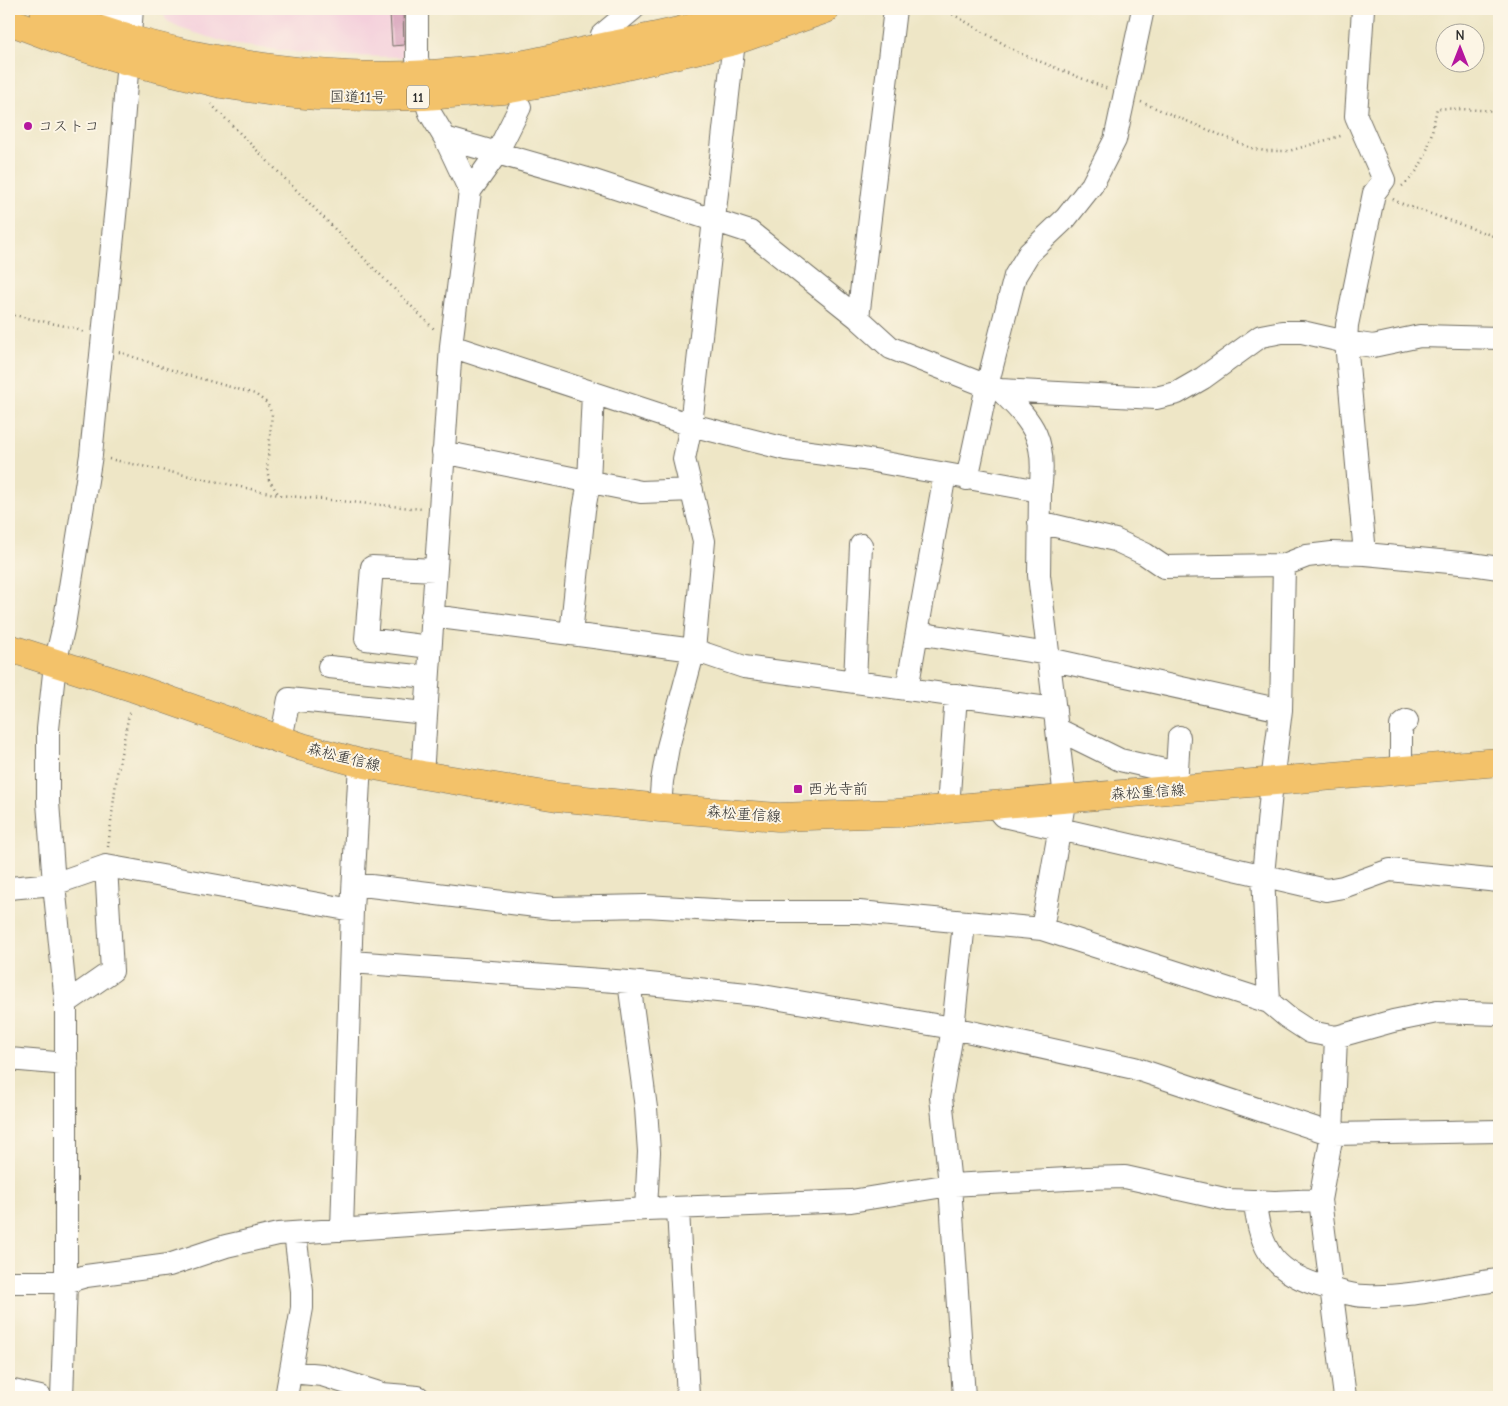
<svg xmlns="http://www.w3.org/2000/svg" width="1508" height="1406" viewBox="0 0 1508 1406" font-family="'Comic Neue','Klee One',sans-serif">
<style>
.built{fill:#f4cfdc}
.building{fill:#d69eba}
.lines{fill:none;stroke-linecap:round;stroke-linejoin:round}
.minor-casing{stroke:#6f6c61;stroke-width:24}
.major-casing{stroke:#6f6c61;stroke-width:29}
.highway-casing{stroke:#6f6c61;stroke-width:29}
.path{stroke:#6f6c61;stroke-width:2.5;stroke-dasharray:1 4;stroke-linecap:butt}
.minor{stroke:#fff;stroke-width:22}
.major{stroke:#f3c26a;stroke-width:28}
.highway{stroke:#f3c26a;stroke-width:28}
.poi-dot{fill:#b5179e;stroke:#fcf5e5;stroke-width:2}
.labels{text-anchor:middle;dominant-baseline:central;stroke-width:4;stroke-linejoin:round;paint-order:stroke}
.shield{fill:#fcf5e5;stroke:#6a6863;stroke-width:1}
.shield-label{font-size:14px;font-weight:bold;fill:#2b2b2b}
.street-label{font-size:15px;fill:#2b2b2b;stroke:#fcf5e5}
.poi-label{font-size:15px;fill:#2b2b2b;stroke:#fcf5e5;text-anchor:start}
</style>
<rect width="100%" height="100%" fill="#fcf5e5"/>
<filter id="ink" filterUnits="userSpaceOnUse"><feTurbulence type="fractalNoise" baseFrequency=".02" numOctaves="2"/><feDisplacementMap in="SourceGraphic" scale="10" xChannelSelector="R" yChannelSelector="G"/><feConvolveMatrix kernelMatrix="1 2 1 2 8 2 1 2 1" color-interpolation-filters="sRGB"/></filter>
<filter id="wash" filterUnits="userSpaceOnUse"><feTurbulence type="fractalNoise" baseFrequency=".0096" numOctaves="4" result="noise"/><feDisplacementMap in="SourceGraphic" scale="20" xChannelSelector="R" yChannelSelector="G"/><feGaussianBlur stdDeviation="1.12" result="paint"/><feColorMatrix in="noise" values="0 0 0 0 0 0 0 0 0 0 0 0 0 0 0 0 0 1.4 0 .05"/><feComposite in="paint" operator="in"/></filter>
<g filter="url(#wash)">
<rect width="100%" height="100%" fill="#eee6c6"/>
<path class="built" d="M161 9H410L408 57 327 56 231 44 179 28 166 20Z"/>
<g id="blocks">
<path class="building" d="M390 13H403L404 45 392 46Z"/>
</g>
</g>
<g filter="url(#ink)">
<use href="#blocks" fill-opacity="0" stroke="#6f6c61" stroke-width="1"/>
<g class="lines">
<defs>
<path id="minor" d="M111 9 130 39
M417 9V58L424 96 430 113 445 138 470 191 451 346 422 775
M1363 9 1356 116 1384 180 1374 193 1347 325 1346 342 1365 554
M604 47 602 35 633 9
M445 138 591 180 750 232 858 318 891 348 987 386 1000 390 1156 398 1177 393 1203 378 1261 336 1282 332H1302L1346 342 1373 346 1420 336 1499 338
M470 191 497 153 520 107
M858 318 895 9
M451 346 691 425 786 449 863 459 1040 491 1039 575 1065 798 1042 929
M1000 390C1035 424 1047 440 1040 491
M443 452 641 492 692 490
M967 479 987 386 1015 276 1029 253 1066 218 1092 185 1115 140 1143 9
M1039 522 1115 540 1145 554 1164 567 1284 565 1307 556 1332 553 1365 554 1471 564 1499 568
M432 616 694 650 744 667 1055 709
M917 633 1048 654
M571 634 584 510 589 482 593 393
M430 647 366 639 372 567 435 570
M1049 659 1281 710
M329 667 428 677
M855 682 861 545
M907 689 945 474
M1057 729 1120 760 1177 773
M281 739 289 699 426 713
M1401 771V726L1407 721
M1176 786 1179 737
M993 804 1003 816 1326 890 1343 887 1390 870 1499 881
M660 808 662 781 668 747 694 650 704 541 684 459 691 425 734 41V26
M948 808 956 695
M354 884 552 908 646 906 748 912H859L1042 929 1269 1002 1287 1017 1310 1032 1336 1037 1393 1021 1437 1012 1499 1014
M9 888 54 884 106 866 352 910
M964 923 953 1028 941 1097 950 1185 964 1397
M351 962 629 982 757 995 953 1028 1134 1068 1332 1134 1499 1131
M629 982 646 1108 649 1152 646 1209
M1269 1002 1263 875 1272 782 1281 710 1284 565
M66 1003 112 971 106 866
M1336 1037 1332 1134 1320 1200 1345 1397
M9 1059 67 1064
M1255 1201C1259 1251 1276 1274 1325 1287 1339 1291 1352 1296 1366 1296 1411 1298 1455 1285 1499 1280
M678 1209 688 1397
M342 1230 352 910 360 763
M9 1282H66L86 1276 169 1265 226 1246 278 1234 646 1209 851 1201 950 1185 1087 1178 1125 1177 1229 1200 1275 1202 1320 1200
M291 1372 322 1375 382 1394 418 1397
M9 1390 40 1397
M62 1397 66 1282V1003L54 884 48 802V729L55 664 64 625 91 455 118 186 132 9
M286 1397 302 1308V1291L295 1233"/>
<path id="major" d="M9 648 134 688 302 747 360 763 422 775 557 797 660 808 778 817 897 813 1499 762"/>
<path id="highway" d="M44 9C136 48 248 70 349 75 401 78 455 73 507 67 539 63 571 53 603 47 653 37 704 27 753 9
M9 21 65 42 128 61 221 84 274 92 317 96 375 97 424 96 504 90 587 75 734 41 826 9"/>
</defs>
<use href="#minor" class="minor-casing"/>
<use href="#major" class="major-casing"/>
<use href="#highway" class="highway-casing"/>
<path class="path" d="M944 9 1019 53 1108 89
M1141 102 1254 149 1266 151H1289L1344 135
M211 104 434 329
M1402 186C1427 168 1431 136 1437 108L1499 111
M1393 199 1400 203 1499 238
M9 314 74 328 84 332
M119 352 181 373 255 394 267 403 272 414 267 469 269 480 279 495
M109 459 279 495 422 509
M108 847 117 774 130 709"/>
<use href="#minor" class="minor"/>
<use href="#major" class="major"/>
<use href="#highway" class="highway"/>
</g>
</g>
<g class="poi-dot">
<circle cx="28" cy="126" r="5"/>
<rect x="793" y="784" width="10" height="10" rx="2.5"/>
</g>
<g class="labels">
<rect class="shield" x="407" y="85.5" width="22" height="23" rx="4"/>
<g class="shield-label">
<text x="418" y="97">11</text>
</g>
<g class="street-label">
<text transform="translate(358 97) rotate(1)">国道11号</text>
<text transform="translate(344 757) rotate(14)">森松重信線</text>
<text transform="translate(1148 792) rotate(-4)">森松重信線</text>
<text transform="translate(744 814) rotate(4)">森松重信線</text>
</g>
<g class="poi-label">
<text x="38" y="126">コストコ</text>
<text x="808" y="789">西光寺前</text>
</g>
</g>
<rect width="1508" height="1406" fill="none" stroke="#fcf5e5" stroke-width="30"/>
<g transform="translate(1460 48)"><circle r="24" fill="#fcf5e5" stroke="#a8a49b"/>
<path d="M0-4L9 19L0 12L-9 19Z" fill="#b5179e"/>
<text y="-8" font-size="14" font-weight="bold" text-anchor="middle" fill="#2b2b2b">N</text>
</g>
</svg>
